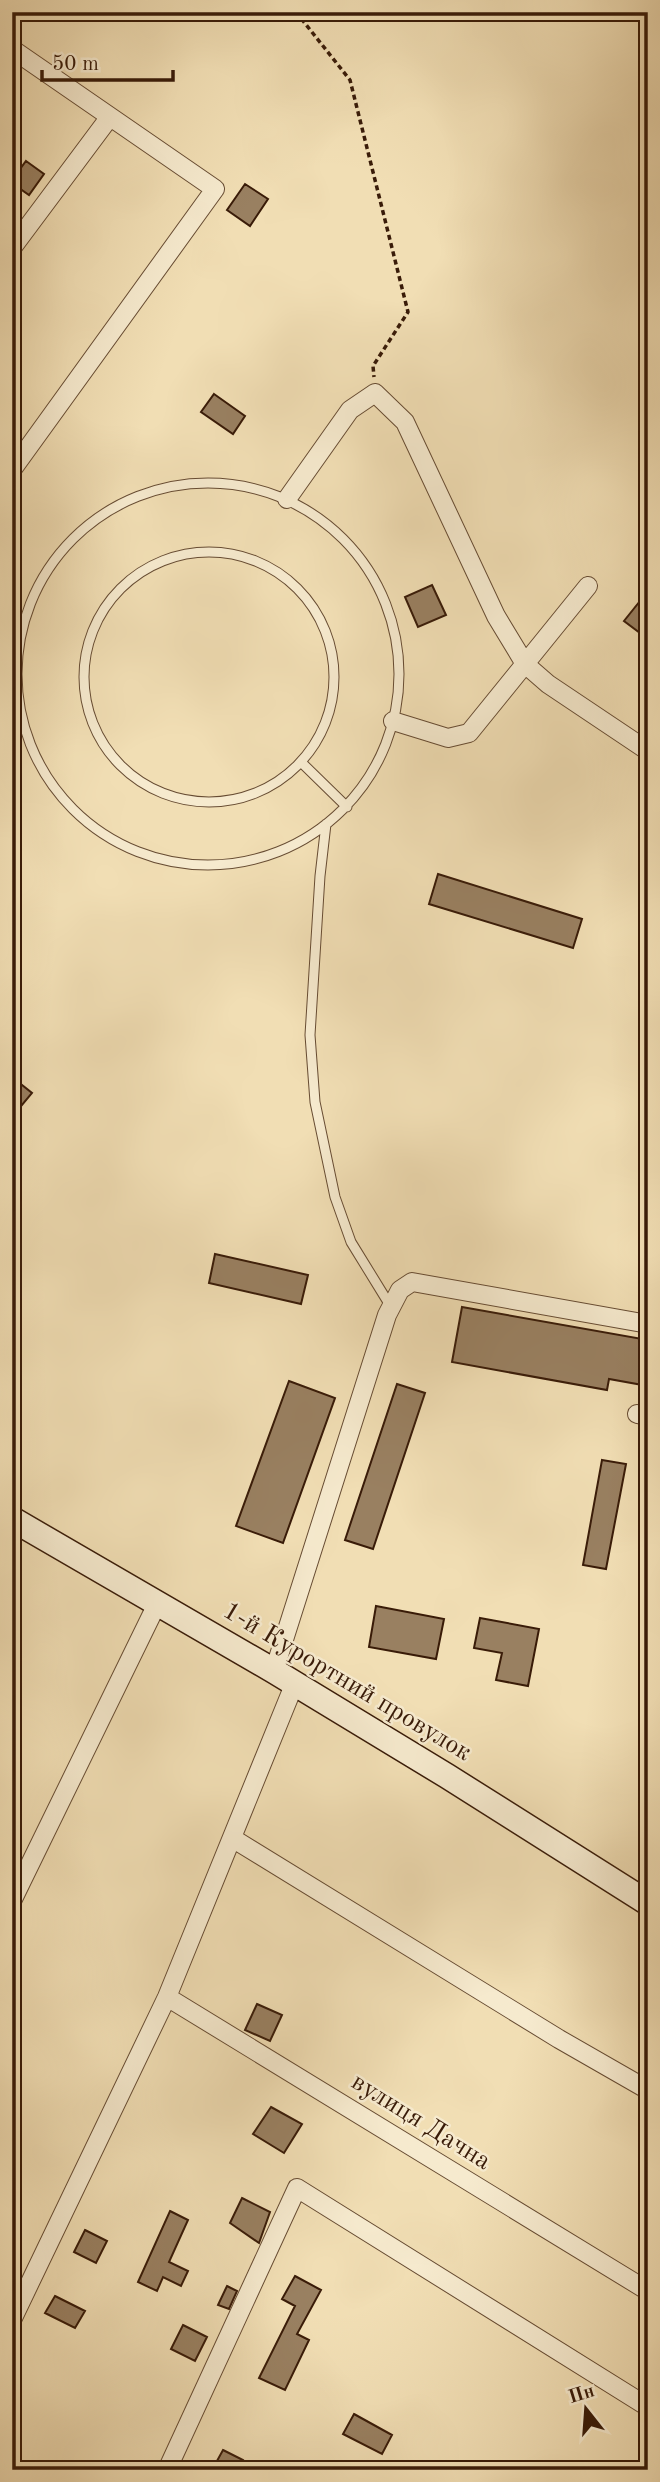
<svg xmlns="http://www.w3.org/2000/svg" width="660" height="2482" viewBox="0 0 660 2482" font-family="'Old Standard TT',serif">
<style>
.building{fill:#998061;stroke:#391b08;stroke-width:2}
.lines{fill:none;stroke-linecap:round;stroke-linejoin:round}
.lane-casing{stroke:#674c33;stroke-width:11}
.street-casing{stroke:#674c33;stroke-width:20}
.secondary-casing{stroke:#391b08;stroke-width:27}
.path{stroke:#391b08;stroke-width:3.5;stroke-dasharray:5 3.5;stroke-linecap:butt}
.lane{stroke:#f6eace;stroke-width:9}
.street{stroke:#f6eace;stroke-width:18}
.secondary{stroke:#f6eace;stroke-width:24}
.labels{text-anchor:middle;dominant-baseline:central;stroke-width:5;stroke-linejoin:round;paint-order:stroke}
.street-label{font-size:26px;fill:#391b08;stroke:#f6eace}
</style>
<rect width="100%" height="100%" fill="#f1deb4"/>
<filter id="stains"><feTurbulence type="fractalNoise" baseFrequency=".00286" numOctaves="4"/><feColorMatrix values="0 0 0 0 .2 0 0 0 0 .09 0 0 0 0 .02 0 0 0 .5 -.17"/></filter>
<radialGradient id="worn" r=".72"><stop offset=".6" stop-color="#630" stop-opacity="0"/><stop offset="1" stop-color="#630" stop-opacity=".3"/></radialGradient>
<path class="building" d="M26 161 44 174 29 195 12 183V180Z
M245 184 268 199 250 226 227 210Z
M214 394 245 416 233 434 201 412Z
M432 585 446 615 418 627 405 597Z
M648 591V639L624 621Z
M438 874 582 919 573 948 429 904Z
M12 1077 32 1093 12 1117Z
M215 1254 308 1275 301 1304 209 1283Z
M462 1307 648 1340V1386L609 1379 607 1390 452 1362Z
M289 1381 335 1398 283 1543 236 1526Z
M397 1384 425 1393 373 1549 345 1540Z
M602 1460 626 1464 606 1569 583 1565Z
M376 1606 444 1619 436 1659 369 1647Z
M480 1618 539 1629 528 1686 496 1680 502 1653 474 1648Z
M257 2004 282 2015 270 2041 245 2030Z
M271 2107 302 2124 284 2153 253 2134Z
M242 2198 270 2212 259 2243 230 2223Z
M170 2211 188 2220 169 2262 188 2271 181 2286 163 2277 157 2291 138 2282Z
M85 2230 107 2241 96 2263 74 2252Z
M295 2276 321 2290 297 2334 309 2340 285 2390 259 2378 295 2306 282 2299Z
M227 2286 237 2291 229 2309 218 2305Z
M55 2296 85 2311 75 2328 45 2313Z
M183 2325 207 2337 195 2361 171 2349Z
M354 2414 392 2435 382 2454 343 2434Z
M223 2450 243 2460 239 2470H212Z"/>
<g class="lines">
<defs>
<path id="lane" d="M17 674a191 191 0 1 1 382 0a191 191 0 1 1-382 0Z
M84 677a125 125 0 1 1 250 0a125 125 0 1 1-250 0Z
M302 763 347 807
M326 824 320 876 310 1035 315 1102 335 1197 351 1242 391 1307"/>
<path id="street" d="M12 49 215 189 12 470
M12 248 109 118
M287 499 350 410 375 393 405 422 496 616 525 664 548 684 648 751
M393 721 448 738 469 733 588 586
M637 1414 648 1416
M274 1671 387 1315 400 1290 412 1282 648 1324
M232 1838 559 2039 648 2090
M12 1901 157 1604
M167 1997 648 2291
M12 2320 167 1997 294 1685
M167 2470 297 2188 648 2407"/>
<path id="secondary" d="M12 1519 274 1671 447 1776 648 1903"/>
</defs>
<use href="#lane" class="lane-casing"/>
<use href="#street" class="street-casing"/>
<use href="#secondary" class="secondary-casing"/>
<path class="path" d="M296 12 350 80 408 312 373 366 374 377"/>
<use href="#lane" class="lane"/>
<use href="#street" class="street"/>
<use href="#secondary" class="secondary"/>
</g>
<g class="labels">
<g class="street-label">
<text transform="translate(347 1682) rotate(31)">1-й Курортний провулок</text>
<text transform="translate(421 2122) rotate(32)">вулиця Дачна</text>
</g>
</g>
<rect width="660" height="2482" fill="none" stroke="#f1deb4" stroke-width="42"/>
<rect x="14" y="14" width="632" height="2454" fill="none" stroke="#391b08" stroke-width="3.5"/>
<rect x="21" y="21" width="618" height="2440" fill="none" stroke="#391b08" stroke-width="2"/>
<g transform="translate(586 2409) rotate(343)" stroke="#f6eace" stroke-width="5" paint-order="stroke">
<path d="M0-5L12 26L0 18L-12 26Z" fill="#391b08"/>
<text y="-10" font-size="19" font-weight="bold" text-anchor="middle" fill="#391b08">Пн</text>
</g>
<path d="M42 70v10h131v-10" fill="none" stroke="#391b08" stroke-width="3.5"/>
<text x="52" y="70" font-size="21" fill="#391b08" stroke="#f6eace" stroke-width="5" paint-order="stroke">50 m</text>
<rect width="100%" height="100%" filter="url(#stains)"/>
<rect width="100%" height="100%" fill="url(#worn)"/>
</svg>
